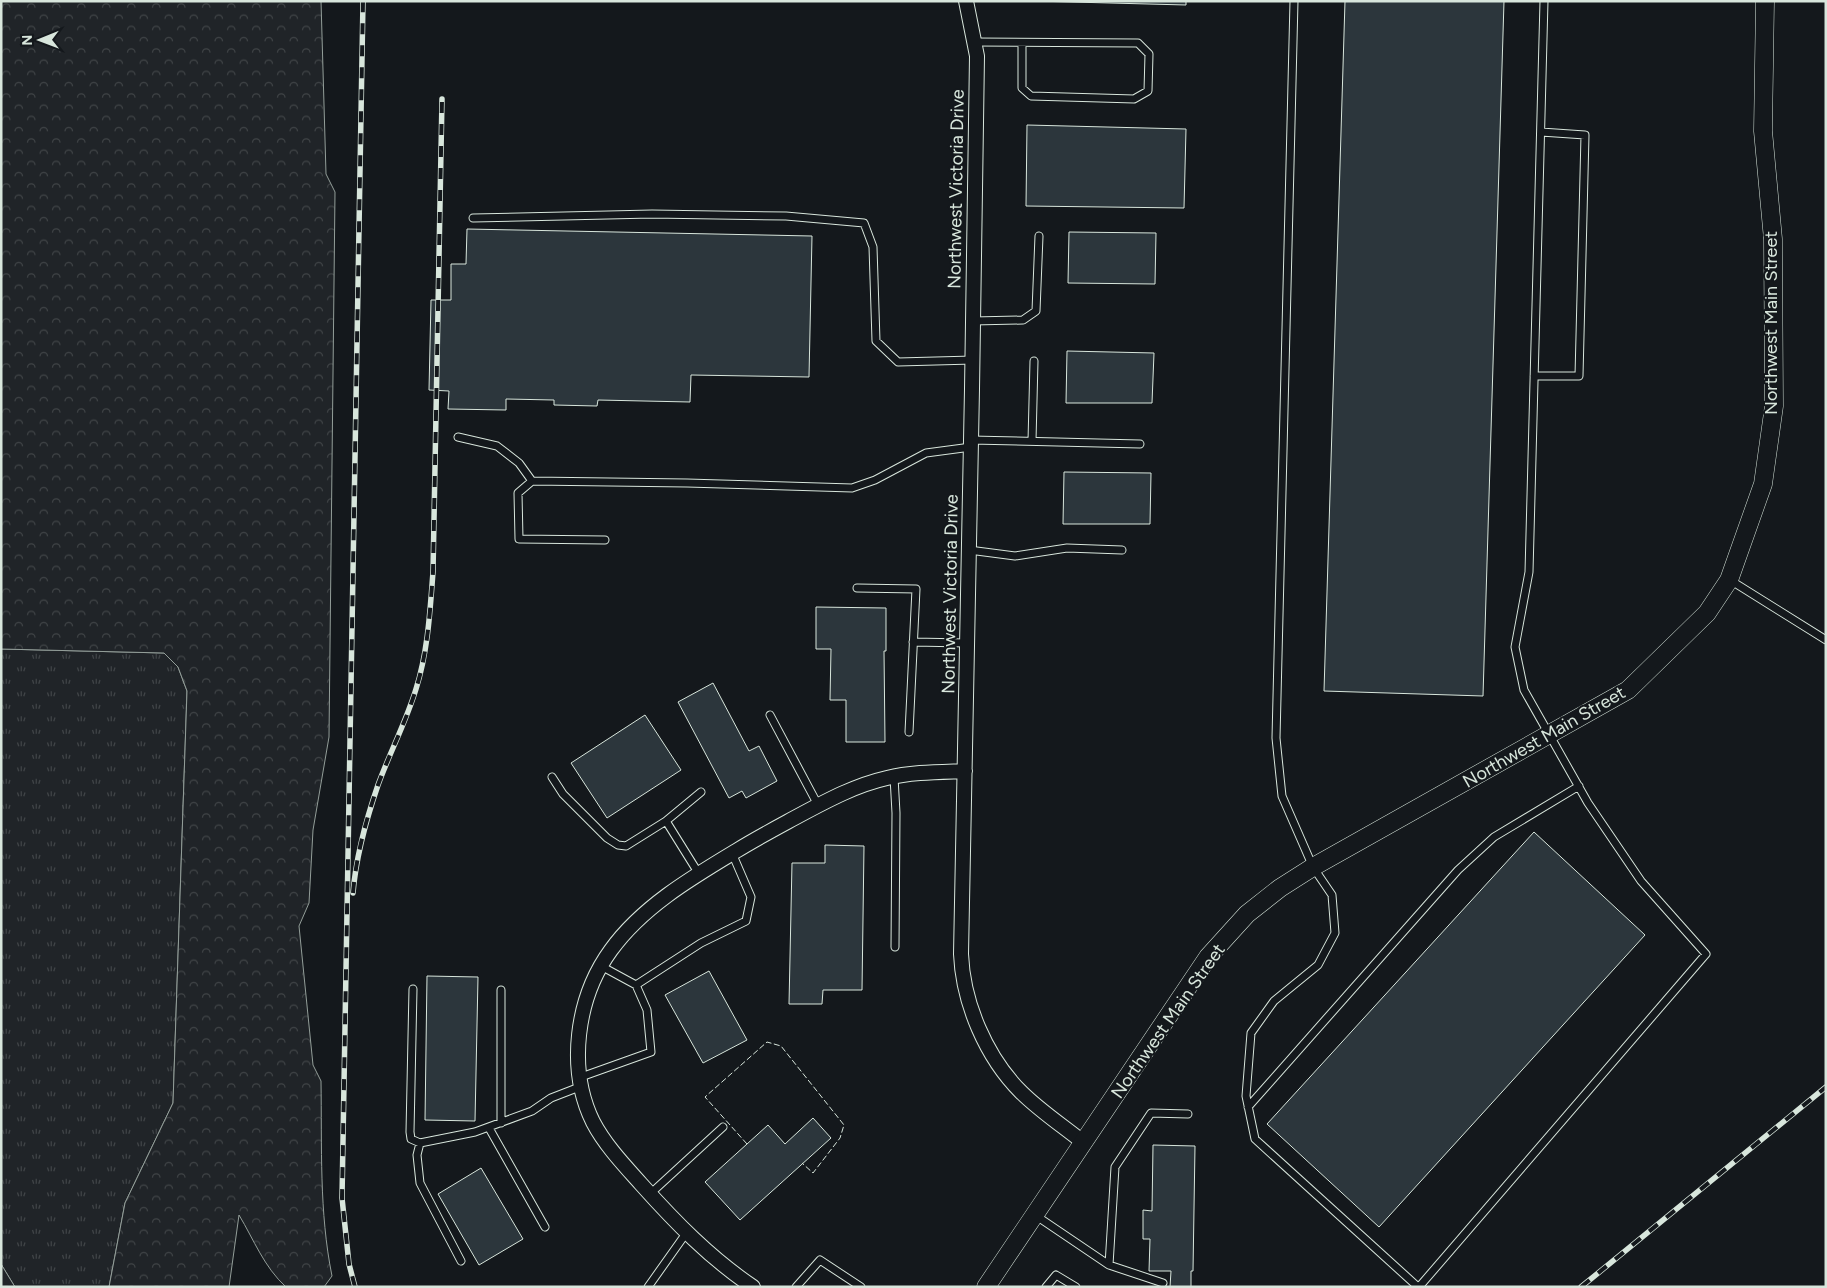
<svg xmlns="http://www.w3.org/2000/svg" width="1827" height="1288" viewBox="0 0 1827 1288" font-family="Figtree,sans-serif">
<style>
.grass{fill:url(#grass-tufts);stroke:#939e99}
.forest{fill:url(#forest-crowns);stroke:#939e99}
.building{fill:#2c363c;stroke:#d8e6dc}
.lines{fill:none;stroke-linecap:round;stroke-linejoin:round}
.service-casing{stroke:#d8e6dc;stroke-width:9}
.minor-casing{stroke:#d8e6dc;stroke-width:16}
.tertiary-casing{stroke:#d8e6dc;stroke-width:19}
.service{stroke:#14181c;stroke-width:7}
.minor{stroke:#14181c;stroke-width:14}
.tertiary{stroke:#14181c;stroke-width:18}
.rail-casing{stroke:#d8e6dc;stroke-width:5.5}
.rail{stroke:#14181c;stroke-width:4;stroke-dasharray:11;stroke-linecap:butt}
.fence{stroke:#d8e6dc;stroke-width:1;stroke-dasharray:6 2.5;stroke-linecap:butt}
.labels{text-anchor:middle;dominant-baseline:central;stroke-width:4;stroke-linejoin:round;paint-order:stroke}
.street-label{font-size:18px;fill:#d8e6dc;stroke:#14181c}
</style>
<defs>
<pattern id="grass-tufts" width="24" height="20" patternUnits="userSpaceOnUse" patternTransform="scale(1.25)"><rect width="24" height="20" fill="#202428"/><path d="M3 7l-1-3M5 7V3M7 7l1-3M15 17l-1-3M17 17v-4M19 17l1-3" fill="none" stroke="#404447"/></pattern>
<pattern id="forest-crowns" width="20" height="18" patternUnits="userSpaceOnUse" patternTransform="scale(1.25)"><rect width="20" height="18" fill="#202428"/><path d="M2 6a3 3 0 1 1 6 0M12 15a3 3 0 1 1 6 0" fill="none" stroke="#404447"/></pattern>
</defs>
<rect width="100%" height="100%" fill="#14181c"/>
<path class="grass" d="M1 649 164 653 178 667 187 691 173 1103 125 1203 109 1287H15L1 1264Z"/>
<path class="forest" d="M1 1H321L326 174 335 192 329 737 313 830 309 903 299 926 313 1065 321 1081C322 1146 319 1212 332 1276L324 1287H286C264 1267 254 1240 239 1215L229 1287H109L125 1203 173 1103 187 691 178 667 164 653 1 649Z
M1 1264 15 1287H1Z"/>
<path class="building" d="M1034 1H1186V5Z
M1345 1H1504L1483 696 1324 691Z
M1027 125 1186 129 1184 208 1026 206Z
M467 229 812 236 809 377 691 375 690 402 598 400 597 406 554 405V400L506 399V410L448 409 449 391 429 390 431 300H451V264H466Z
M1069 232 1156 233 1155 284 1068 283Z
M1067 351 1154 353 1152 403H1066Z
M1064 472 1151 473 1150 524H1063Z
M816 607 886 608V651H884L885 742H846V700H830L831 649H816Z
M713 683 749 751 759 746 777 781 746 798 742 791 729 798 678 702Z
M645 715 681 770 607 818 571 763Z
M1534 832 1645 935 1379 1227 1267 1124Z
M825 845 864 846 862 990H823L822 1004H789L792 863H825Z
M709 971 747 1040 703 1063 665 995Z
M427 976 478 977 475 1121 425 1120Z
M813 1118 831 1138 740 1220 705 1182 768 1125 785 1144Z
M1153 1145 1195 1146 1193 1271H1191V1287H1170L1171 1271H1149L1150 1239H1143V1210L1152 1211Z
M481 1168 523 1239 479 1265 438 1194Z"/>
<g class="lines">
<defs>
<path id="service" d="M1294 1 1276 738 1282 796 1313 867 1332 895 1335 933 1318 965 1274 1001 1251 1033 1246 1096 1255 1139 1418 1287
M974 42 1138 43 1149 54 1148 91 1134 99 1031 96 1022 88V43
M473 218 652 214 786 216 864 223 873 247 876 341 898 362 973 360
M973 321 1023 320 1036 311 1039 236
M1534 376H1579L1585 135 1541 132
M458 437 497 446 519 463 532 481
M971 440 1140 444
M1032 441 1034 361
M605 540 519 539 518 493 532 481 687 483 852 488 875 480 926 453 971 447
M969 550 1015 556 1067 548 1122 550
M1730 580 1826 640
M857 588 916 589 909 732
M913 642 967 643
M770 715 818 805
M552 777 563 794 607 838 618 845 626 846 666 821 699 874
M894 777 896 813 895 947
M666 821 701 792
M636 985 701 943 746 921 751 897 732 853
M413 989 410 1132 411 1139 420 1143 475 1132 532 1111 551 1098 582 1086
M581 1077 651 1052 647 1010 636 985 601 966
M1248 1107 1458 870 1494 837 1579 786
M501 1123V990
M489 1128 545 1227
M420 1143 417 1155 420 1183 461 1261
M650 1194 723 1127
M1035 1215 1109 1265 1115 1167 1151 1113 1188 1114
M1109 1265 1163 1283
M648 1287 687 1232
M796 1287 820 1260 861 1287
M1046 1287 1056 1275 1076 1287
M1419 1287 1706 954 1641 881 1588 803 1524 690 1515 647 1529 572 1544 1"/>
<path id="minor" d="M966 1 977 56 972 389 961 954C963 1003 986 1057 1021 1092 1040 1111 1063 1126 1084 1143
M753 1287C710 1258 675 1222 641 1184 624 1165 605 1145 593 1122 567 1069 576 998 611 950 642 907 691 878 736 851 757 838 778 827 800 815 828 800 856 785 887 778 912 772 939 772 965 771"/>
<path id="tertiary" d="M986 1287 1208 957 1247 914 1280 888 1313 867 1628 690 1707 613 1729 580 1763 484 1774 406 1773 239 1763 131 1765 1"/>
</defs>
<use href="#service" class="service-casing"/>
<use href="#minor" class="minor-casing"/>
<use href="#tertiary" class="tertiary-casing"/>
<use href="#service" class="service"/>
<use href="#minor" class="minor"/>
<use href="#tertiary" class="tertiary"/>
<defs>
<path id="rail" d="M353 893C356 856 366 820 378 785 390 752 406 722 416 689 428 651 430 611 433 572L442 99
M355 1287 349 1264 342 1198 363 1
M1581 1287 1826 1087"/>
</defs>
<use href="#rail" class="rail-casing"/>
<use href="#rail" class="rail"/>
<path class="fence" d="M747 1144 705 1097 767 1042 781 1046 844 1125 840 1138 813 1173 802 1163"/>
</g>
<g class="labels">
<g class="street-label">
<text transform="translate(956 189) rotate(-89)">Northwest Victoria Drive</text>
<text transform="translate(1771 323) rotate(-90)">Northwest Main Street</text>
<text transform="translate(950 594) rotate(-89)">Northwest Victoria Drive</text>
<text transform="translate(1544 737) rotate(-30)">Northwest Main Street</text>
<text transform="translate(1168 1021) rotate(-55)">Northwest Main Street</text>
</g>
</g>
<rect width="1827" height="1288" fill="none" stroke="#d8e6dc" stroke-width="5"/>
<g transform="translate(40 40) rotate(269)" stroke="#14181c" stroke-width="4" paint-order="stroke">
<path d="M0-4L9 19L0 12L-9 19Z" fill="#d8e6dc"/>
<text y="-8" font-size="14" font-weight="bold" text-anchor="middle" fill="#d8e6dc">N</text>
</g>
</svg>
